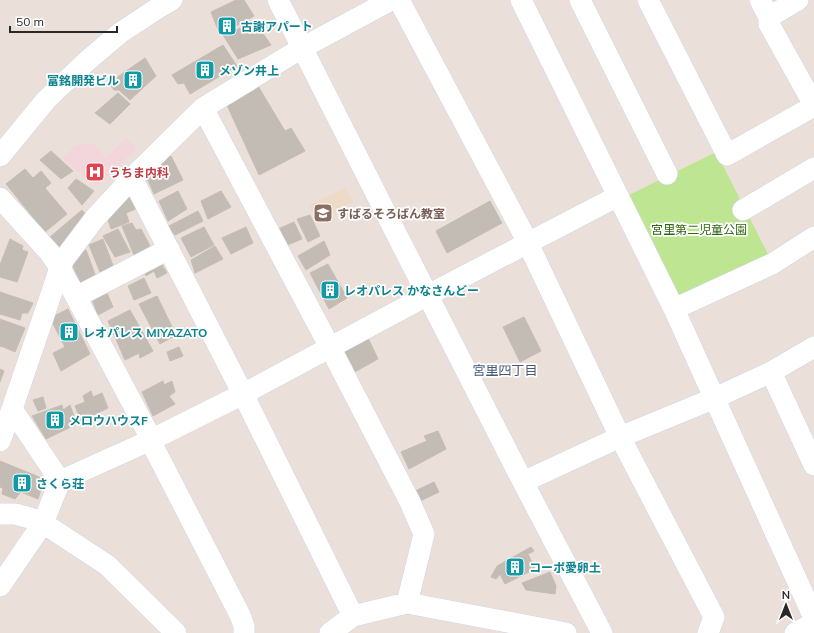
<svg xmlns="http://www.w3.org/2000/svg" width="814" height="633" viewBox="0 0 814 633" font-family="Mulish,'Noto Sans JP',sans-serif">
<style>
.education{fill:#eedbc7}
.medical{fill:#f3d5dc}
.green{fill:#bde592}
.building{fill:#c3bcb5;stroke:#c7bcb3}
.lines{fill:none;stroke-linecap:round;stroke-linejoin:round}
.minor-casing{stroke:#ced5e2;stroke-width:22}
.minor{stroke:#fff;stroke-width:21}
.labels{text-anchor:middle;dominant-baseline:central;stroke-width:3.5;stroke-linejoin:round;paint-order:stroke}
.culture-label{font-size:12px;font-weight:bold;fill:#0d838f;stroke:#fff;text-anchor:start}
.health-label{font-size:12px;font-weight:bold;fill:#be3a42;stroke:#fff;text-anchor:start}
.education-label{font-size:12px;font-weight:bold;fill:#785e54;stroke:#fff;text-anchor:start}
.park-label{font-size:12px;fill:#356716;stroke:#fff}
.neighbourhood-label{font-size:13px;fill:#47597a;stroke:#fff}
</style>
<rect width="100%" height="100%" fill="#ebe0d9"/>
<path class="education" d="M345 188 353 202 318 222 308 205Z"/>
<path class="medical" d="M126 138 136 149 96 186 62 158 75 146 84 143 91 144 99 148 105 159Z"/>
<path class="green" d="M716 152 768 254 680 297 674 293 627 196Z"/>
<path class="building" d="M236 0H244L254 16 220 35 211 12Z
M255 22 271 45 238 59 223 35Z
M223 45 237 66 190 94 184 83 178 84 172 75Z
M145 58 156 76 130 100 119 90H114L109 83Z
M258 86 285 131 291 128 305 151 259 175 226 103Z
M118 93 130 104 110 124 95 113Z
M51 151 73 171 61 179 40 160Z
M171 156 183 180 154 194 144 171Z
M25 169 33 178 41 171 51 183 45 188 67 214 45 232 6 184Z
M76 179 94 191 82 205 68 188Z
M126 191 138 208 126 213 129 222 111 229 105 211Z
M178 191 187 209 168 221 159 201Z
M221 191 231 207 208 219 201 201Z
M490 201 502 223 447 253 436 231Z
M82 210 88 218 61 248 50 237Z
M198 211 203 221 175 235 167 227Z
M310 215 320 236 308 242 297 219Z
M294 222 302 239 285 246 278 229Z
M132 223 136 230 141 229 150 246 134 255 122 226Z
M204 227 214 245 191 257 181 238Z
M246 227 253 243 231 254 222 238Z
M118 229 130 252 115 257 103 236Z
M10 239 23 246 22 250 28 252 17 282 0 277V265Z
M103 239 114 268 100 272 89 245Z
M324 241 330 255 306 270 298 256Z
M215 246 223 259 195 273 191 260Z
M86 250 96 277 80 282 70 259Z
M158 258 167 273 157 278 154 271 146 276 143 269Z
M328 264 347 298 329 309 310 273Z
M144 278 151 293 134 300 128 286Z
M104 286 113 307 98 315 90 294Z
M0 292 33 303 28 313H22L20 320 0 314Z
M157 296 176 335 160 344 139 304Z
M68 309 90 354 61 371 53 353 65 347 50 318Z
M130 310 153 351 140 358 139 353 125 360 108 321Z
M524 317 541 351 520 362 503 327Z
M0 319 25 328 15 352 1 346 0 347Z
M367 336 378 359 351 374 340 351Z
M179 347 183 356 170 361 167 352Z
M0 369 4 371 0 382Z
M163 381 164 385 172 381 175 392 169 396 175 404 153 416 142 392Z
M91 391 93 397 102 393 108 408 81 421 75 406 85 402 83 396Z
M43 397 46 408 38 411 33 400Z
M62 405 63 410 70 405 77 424 46 439 32 416Z
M438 431 446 449 409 469 401 452 427 441 424 436Z
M0 461 44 479 38 499 21 492 15 499 2 494 3 488 0 487Z
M434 482 439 492 418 502 413 492Z
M531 547 534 551 528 554 535 569 505 584 500 574 496 579 491 577 497 566Z
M550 572 556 586 555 594 526 590 522 583Z"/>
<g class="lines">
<defs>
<path id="minor" d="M278 0 402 245 523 482 602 633
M399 0 524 235 620 437 714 617 708 633
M521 0 674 309 814 618
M580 0 667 174
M648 0 727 155 814 106
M760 0 769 17V24L814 105
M769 17 798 0
M203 108 333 353 410 502 424 534 407 603
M0 156 46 100 87 61 120 33 158 8 172 0
M132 178 243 394 353 616
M0 198 50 253 60 268 76 297 147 431 153 446 240 615 244 626V633
M743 210 814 168
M76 297 169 249
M674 309 772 264 814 237
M771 372 814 465
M12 409 60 481
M0 441 12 409 60 268 64 259 95 218 132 178 203 108 302 48 391 0
M523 482 620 437 715 398 771 372 814 347
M0 514H15L30 518 43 523 107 565 176 633
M0 586 43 523 60 481 151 440 243 394 428 295 618 196
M330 633 353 616 407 603 566 633
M795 633 814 623"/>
</defs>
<use href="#minor" class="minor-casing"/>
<use href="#minor" class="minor"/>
</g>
<defs>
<symbol id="building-square" viewBox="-11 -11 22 22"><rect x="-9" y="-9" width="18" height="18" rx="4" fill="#0f9aa8" stroke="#fff"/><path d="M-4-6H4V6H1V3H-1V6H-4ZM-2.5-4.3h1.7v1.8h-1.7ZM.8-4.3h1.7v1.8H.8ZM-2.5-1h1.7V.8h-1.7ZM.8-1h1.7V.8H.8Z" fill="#fff"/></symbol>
<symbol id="hospital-square" viewBox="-11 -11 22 22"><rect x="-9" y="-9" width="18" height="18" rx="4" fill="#e0444e" stroke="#fff"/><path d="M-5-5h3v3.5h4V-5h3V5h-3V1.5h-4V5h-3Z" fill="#fff"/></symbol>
<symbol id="school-square" viewBox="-11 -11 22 22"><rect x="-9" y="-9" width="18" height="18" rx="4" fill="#8d6e63" stroke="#fff"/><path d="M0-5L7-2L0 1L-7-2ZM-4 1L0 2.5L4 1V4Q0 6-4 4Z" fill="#fff"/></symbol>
</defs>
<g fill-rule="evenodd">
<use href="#building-square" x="216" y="15" width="22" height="22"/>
<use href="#building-square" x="194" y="59" width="22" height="22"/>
<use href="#building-square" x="122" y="69" width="22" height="22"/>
<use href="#hospital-square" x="84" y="161" width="22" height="22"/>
<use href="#school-square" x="312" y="202" width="22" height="22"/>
<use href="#building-square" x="319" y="279" width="22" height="22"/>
<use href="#building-square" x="58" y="321" width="22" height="22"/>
<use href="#building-square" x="44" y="409" width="22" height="22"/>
<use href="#building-square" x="11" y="472" width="22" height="22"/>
<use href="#building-square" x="504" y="556" width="22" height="22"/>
</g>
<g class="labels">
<g class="culture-label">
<text x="241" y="26">古謝アパート</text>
<text x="219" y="70">メゾン井上</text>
<text x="119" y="80" text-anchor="end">富銘開発ビル</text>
<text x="344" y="290">レオパレス かなさんどー</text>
<text x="83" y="332">レオパレス MIYAZATO</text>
<text x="69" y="420">メロウハウスF</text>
<text x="36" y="483">さくら荘</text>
<text x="529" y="567">コーポ愛卵土</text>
</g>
<g class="health-label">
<text x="109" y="172">うちま内科</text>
</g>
<g class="education-label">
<text x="337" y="213">すばるそろばん教室</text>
</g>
<g class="park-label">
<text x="699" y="229">宮里第二児童公園</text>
</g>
<g class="neighbourhood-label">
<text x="505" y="370">宮里四丁目</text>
</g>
</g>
<g transform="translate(786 605)" stroke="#ffffff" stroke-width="3" paint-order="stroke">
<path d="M0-3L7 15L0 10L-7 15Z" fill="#282828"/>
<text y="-6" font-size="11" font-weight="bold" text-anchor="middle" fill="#282828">N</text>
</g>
<path d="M10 26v6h107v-6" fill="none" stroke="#282828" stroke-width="2"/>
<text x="16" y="26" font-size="12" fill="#282828" stroke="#ffffff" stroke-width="3" paint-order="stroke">50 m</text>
</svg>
